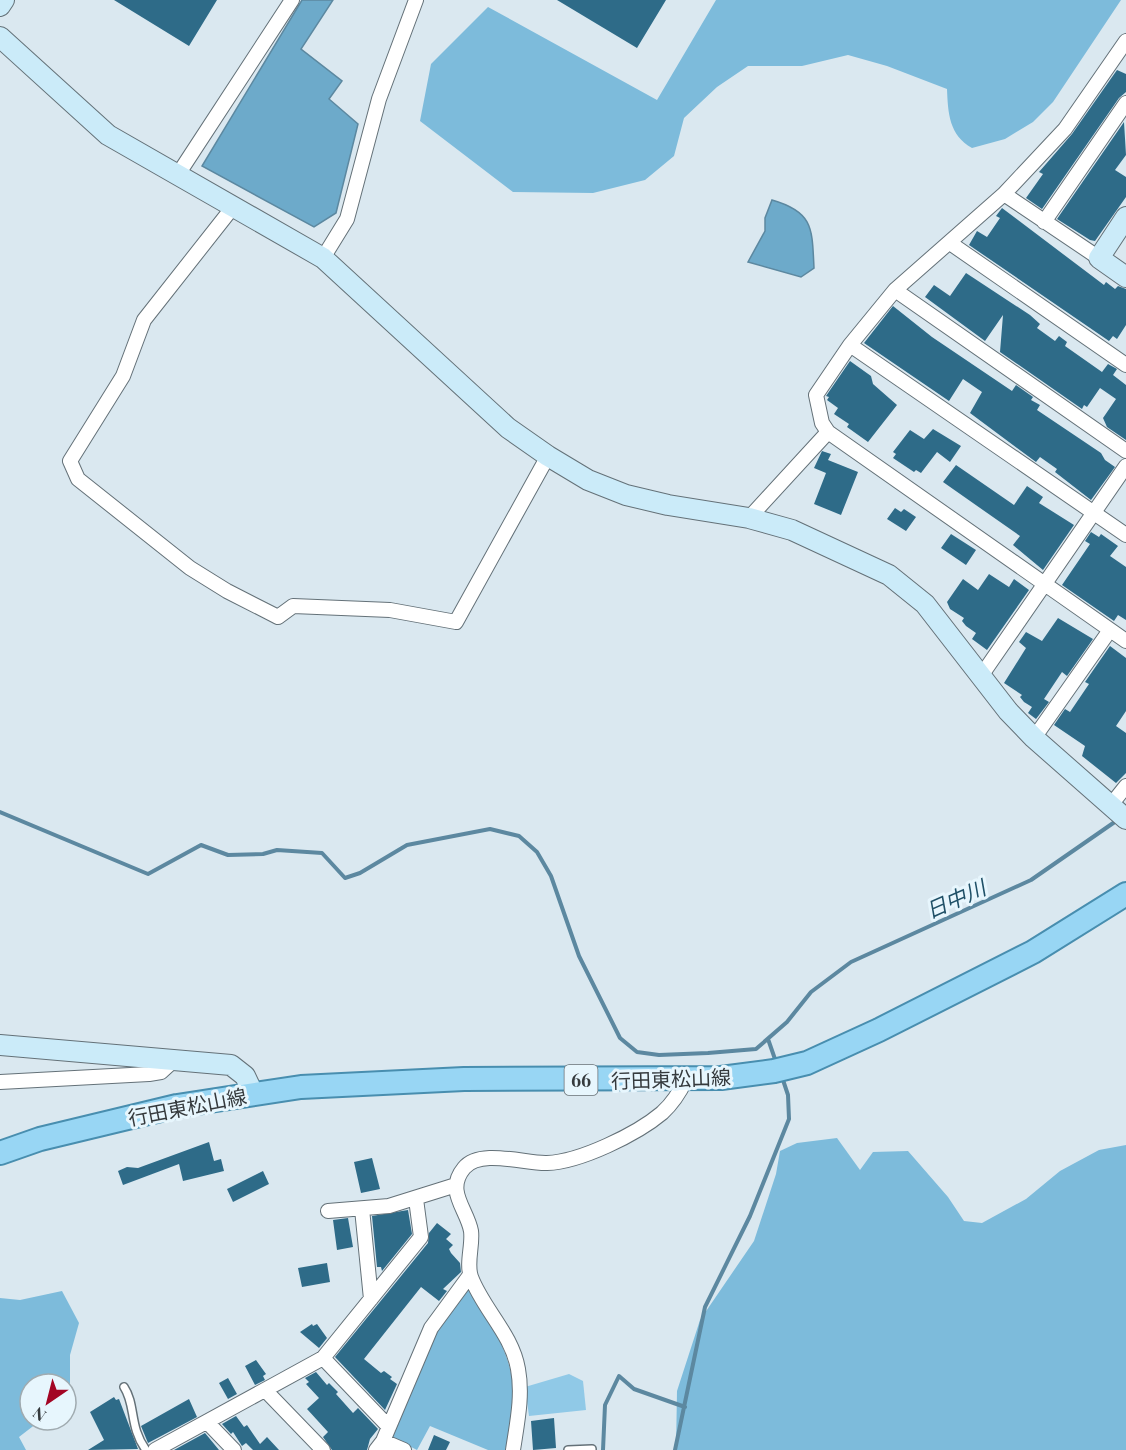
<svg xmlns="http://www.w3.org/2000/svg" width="1126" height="1450" viewBox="0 0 1126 1450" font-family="'Playfair Display','Noto Sans JP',serif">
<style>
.green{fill:#90c9e7}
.forest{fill:#7dbbdb}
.water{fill:#6daaca;stroke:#5c88a0;stroke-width:1.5}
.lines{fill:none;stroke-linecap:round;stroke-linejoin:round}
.stream{stroke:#5c88a0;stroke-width:4}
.building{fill:#2e6b88}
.lane-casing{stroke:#647178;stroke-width:10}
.street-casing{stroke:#647178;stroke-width:16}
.secondary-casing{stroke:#647178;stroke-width:22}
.primary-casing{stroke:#488eaf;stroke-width:26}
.lane{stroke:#fff;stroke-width:7}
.street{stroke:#fff;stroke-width:14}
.secondary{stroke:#cbebf9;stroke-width:20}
.primary{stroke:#98d6f4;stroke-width:22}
.labels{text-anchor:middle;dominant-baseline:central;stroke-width:6;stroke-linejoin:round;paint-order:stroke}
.shield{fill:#e7f6fd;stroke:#6a7277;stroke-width:1.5}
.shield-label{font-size:18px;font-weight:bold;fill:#353a3d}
.street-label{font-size:20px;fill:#353a3d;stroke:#e7f6fd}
.water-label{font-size:21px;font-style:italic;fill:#1f5067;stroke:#e7f6fd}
</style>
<rect width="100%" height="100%" fill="#dae8f0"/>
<path class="green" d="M569 1374 583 1381 586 1410 529 1416 525 1387Z"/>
<path class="forest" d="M716 0H1121L1053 102 1033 122 1005 139 972 148C949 135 948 113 947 89L887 66 848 55 802 66H748L717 87 684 118 674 156 645 180 593 193 513 192 420 121 431 64 488 7 657 100Z
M837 1138 860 1170 873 1152 908 1151 948 1197 964 1221 982 1223 1026 1199 1060 1171 1099 1150 1126 1145V1450H676L677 1391 700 1320 754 1241 776 1174 780 1151 797 1143Z
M469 1287C506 1348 526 1377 505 1450H488L430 1426 417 1450 392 1437 433 1334Z
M62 1291 79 1323 70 1355V1391L66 1396V1384H30V1420H41L19 1437 26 1450H0V1298L20 1300Z"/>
<path class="water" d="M302 0H333L301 49 342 81 329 99 358 124 336 213 314 227 202 166Z
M772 200C814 212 812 229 814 268L801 277 748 262 765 231V218Z"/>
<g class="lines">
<path class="stream" d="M0 812 148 874 201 845 228 855 263 854 277 850 322 853 345 878 360 873 407 845 490 829 519 836 537 852 551 876 579 956 620 1038 637 1052 659 1055 708 1053 756 1049 787 1022 811 992 851 962 1031 880 1119 819
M768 1039 776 1062
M603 1450 605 1405 619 1376 634 1389 685 1407
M675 1450 705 1307 750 1216 789 1119 788 1095 782 1077"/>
</g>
<path class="building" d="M114 0H217L189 46Z
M557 0H666L637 48Z
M1117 70 1126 74V92L1119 98 1042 209 1026 198 1043 174 1039 172 1072 134Z
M1124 122 1126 155 1115 170 1126 177V197L1095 241 1090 240 1057 219Z
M1002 208 1104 285 1106 282 1115 289 1118 286 1126 289V325L1117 339 1113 336 1109 341 969 245 977 231 987 237 1000 218 996 216Z
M966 273 1030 315 1040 324 1037 328 1055 341 1059 336 1067 342 1065 346 1102 372 1108 364 1117 369 1113 375 1126 385V440L1107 427 1103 418 1116 399 1100 388 1087 407 1084 405 1082 409 1000 352 1003 315 985 341 925 297 934 285 950 296Z
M893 306 932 337 1012 391 1016 385 1033 397 1031 400 1040 405 1037 410 1101 453 1105 460 1115 467 1091 500 1055 472 1057 469 1040 457 1036 462 970 413 982 392 963 379 949 401 864 343Z
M850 361 871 376 873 384 897 405 868 442 847 427 849 424 834 414 838 408 827 400 829 397 826 396Z
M933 429 961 446 950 462 937 452 921 473 916 470 914 472 893 458 896 454 893 452 910 430 924 439Z
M822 451 831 454 828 460 858 472 841 515 814 504 826 473 814 468Z
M956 465 1014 505 1027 486 1043 497 1039 503 1074 525 1043 570 1013 545 1020 536 943 482Z
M895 508 901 512 904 509 916 517 906 531 887 519Z
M1091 532 1099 537 1101 534 1118 546 1110 556 1126 567V620L1118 615 1114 621 1062 585 1090 544 1085 541Z
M951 534 976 550 966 565 941 548Z
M989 574 1009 587 1014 579 1029 590 987 650 972 639 976 633 966 626 962 621 964 618 950 609 947 602 963 579 978 590Z
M1058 618 1093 639 1067 676 1062 672 1044 699 1049 702 1036 719 1028 713 1032 707 1024 702 1020 697 1022 695 1004 683 1026 648 1019 642 1026 632 1042 641Z
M1110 646 1126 658V711L1116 726 1126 733V773L1116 783 1082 756 1085 746 1054 725 1065 709 1070 712 1089 684 1085 682Z
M209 1142 214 1161 221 1159 224 1171 183 1181 179 1164 123 1185 118 1171 127 1167 138 1168Z
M372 1158 380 1189 361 1193 354 1162Z
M263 1171 269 1184 233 1202 227 1189Z
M408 1210 412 1234 382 1271 381 1267H377L372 1216Z
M348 1218 353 1247 337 1250 333 1220Z
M437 1223 451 1234 446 1239 453 1245 449 1249 451 1253 460 1263 461 1272 443 1289 447 1291 439 1301 421 1287 364 1359 381 1373 384 1371 392 1377 390 1379 397 1384 385 1410 335 1357 428 1243 429 1233Z
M327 1263 330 1282 302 1287 298 1268Z
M312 1324 313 1326 317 1324 327 1338 319 1348 300 1332Z
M256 1360 266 1374 263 1376 265 1380 255 1385 245 1366Z
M316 1372 327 1385 329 1383 338 1392 336 1394 353 1413 358 1408 378 1429 370 1439 367 1450H332L323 1437 328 1432 307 1409 319 1398 306 1384 309 1382 305 1378Z
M228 1378 237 1394 228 1399 219 1383Z
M114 1397 116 1400 119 1399 138 1449 88 1450 104 1440 90 1412Z
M189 1399 197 1417 148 1443 141 1426Z
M236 1416 244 1427 247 1425 260 1444 267 1437 279 1450H253L246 1443 242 1446 233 1432 231 1434 222 1424Z
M554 1418 556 1448 533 1450 531 1421Z
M205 1433 219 1450H174Z
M434 1435 450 1442 446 1450H428Z"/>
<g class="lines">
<defs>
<path id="lane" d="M124 1387C136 1405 129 1427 146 1450
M568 1450 592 1449"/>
<path id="street" d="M177 176 292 0
M1004 194 1099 258
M233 207 144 320 123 376 70 461 78 479 190 568 227 591 278 617 293 606 390 610 456 622 548 456
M1044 222 1126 103
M950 243 1126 365
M323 258 347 219 379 99 416 0
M895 290 1126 451
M850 345 1126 535
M828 432 1126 641
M749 518 828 432 822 423 816 395 850 345 895 290 1004 194 1065 129 1126 41
M981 676 1126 466
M1034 738 1110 630
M1110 806 1126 786
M0 1082 149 1074 161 1072 173 1061
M362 1209 371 1299
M328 1211 389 1206 456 1185
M323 1358 389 1427
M265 1390 323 1450
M207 1422 234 1450
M383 1441 404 1450
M155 1450 323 1358 421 1237 416 1199
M376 1450 383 1441 431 1328 470 1275
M513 1450C517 1423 523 1396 518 1369 512 1334 483 1309 471 1277 466 1263 473 1245 471 1231 467 1209 445 1191 464 1168 480 1148 526 1164 547 1163 580 1162 637 1134 662 1113 673 1103 680 1092 686 1079"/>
<path id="secondary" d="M0 6 4 0
M0 37 108 135 323 258 508 428 548 456 588 480 626 495 668 505 749 518 792 530 889 575 925 604 1008 711 1034 738 1126 819
M1126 217 1099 258 1126 277
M0 1045 231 1065 245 1076 253 1093"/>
<path id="primary" d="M0 1153 40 1139 177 1106 301 1087 464 1079 721 1078 774 1071 807 1063 879 1030 1033 952 1126 894"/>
</defs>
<use href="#lane" class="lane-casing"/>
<use href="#street" class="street-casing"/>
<use href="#secondary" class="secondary-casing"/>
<use href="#primary" class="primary-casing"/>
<use href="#lane" class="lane"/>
<use href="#street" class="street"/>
<use href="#secondary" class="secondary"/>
<use href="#primary" class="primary"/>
</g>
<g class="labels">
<rect class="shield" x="564.5" y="1065" width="33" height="30" rx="4.5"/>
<g class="shield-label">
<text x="581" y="1080">66</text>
</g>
<g class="street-label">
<text transform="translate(671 1078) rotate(-2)">行田東松山線</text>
<text transform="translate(187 1106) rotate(-11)">行田東松山線</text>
</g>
<g class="water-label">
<text transform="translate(955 898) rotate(-24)">日中川</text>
</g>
</g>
<g transform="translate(48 1402) rotate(215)"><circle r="28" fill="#e7f6fd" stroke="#a0abb0" stroke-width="1.5"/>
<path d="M0-4.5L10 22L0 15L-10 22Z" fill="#a30524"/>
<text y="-9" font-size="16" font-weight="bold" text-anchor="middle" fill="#353a3d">N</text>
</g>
</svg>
